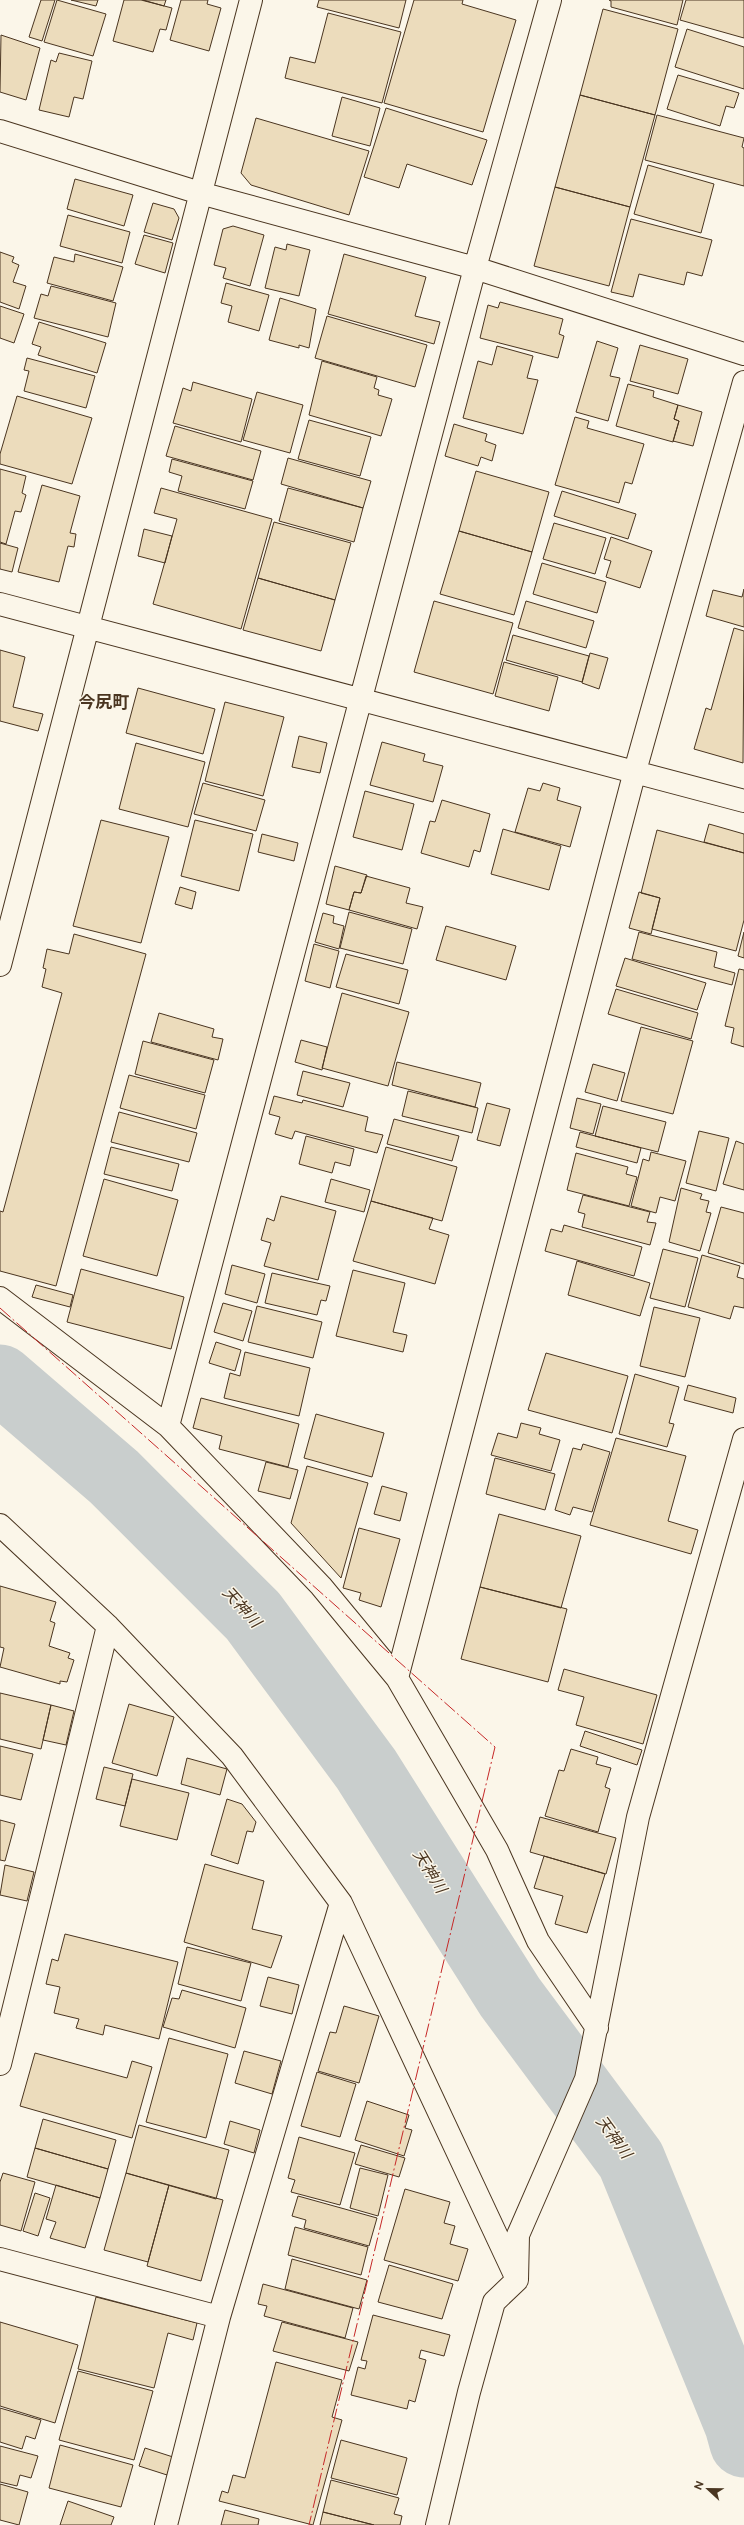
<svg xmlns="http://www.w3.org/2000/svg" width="744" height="2525" viewBox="0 0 744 2525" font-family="Figtree,'Noto Sans JP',sans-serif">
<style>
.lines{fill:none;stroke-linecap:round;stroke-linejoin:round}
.river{stroke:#c9cecd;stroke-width:69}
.building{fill:#ecdcbc;stroke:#4a3520}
.minor-casing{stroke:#4a3520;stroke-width:24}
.minor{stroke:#fbf6e9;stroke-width:22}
.power{stroke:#c62828;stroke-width:1;stroke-dasharray:14 3 2 3;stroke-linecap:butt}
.labels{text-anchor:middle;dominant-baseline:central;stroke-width:3;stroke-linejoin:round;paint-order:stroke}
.water-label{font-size:16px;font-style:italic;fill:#4a3520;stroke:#fbf6e9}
.quarter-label{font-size:17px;font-weight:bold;fill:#4a3520;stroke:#fbf6e9}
</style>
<rect width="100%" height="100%" fill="#fbf6e9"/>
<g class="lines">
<path class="river" d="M0 1379 114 1477 253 1616 366 1769 510 1997 631 2160 739 2425 744 2443"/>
</g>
<path class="building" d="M41 0H55L42 41 29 37Z
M57 0 106 14 93 56 44 42Z
M71 0H98L96 6Z
M124 0H141L172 8 166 30 160 29 153 52 113 41Z
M143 0H166L164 6Z
M181 0H208L207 4 221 8 209 51 170 40Z
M319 0H406L399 28 317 7Z
M414 0H463L462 4 516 20 483 132 384 103Z
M609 0H683L677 25 611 7V1Z
M686 0H744V38L680 20Z
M603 9 678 29 655 115 580 95Z
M328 13 401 32 382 103 285 78 290 57 315 63Z
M687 29 744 47V89L675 67Z
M1 35 40 48 26 100 0 92Z
M59 53 92 61 83 99 74 97 69 117 39 110 51 60 56 62Z
M678 75 739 93 734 108 726 106 720 126 667 109Z
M580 95 655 115 630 207 555 187Z
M342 97 380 108 370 146 332 136Z
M386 108 487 140 472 185 407 164 399 188 364 177Z
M657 115 744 138 742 147 744 148V186L645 160Z
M256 118 369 151 349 215 251 185 241 173Z
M648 165 714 184 701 233 634 214Z
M75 179 133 195 124 226 67 209Z
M555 187 630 207 609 286 534 266Z
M153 203 174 209 179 218 172 240 144 232Z
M68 215 130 232 122 263 60 246Z
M631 219 712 240 702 276 687 272 684 285 639 274 633 297 611 292Z
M233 226 264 235 250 286 223 278 226 268 214 265 223 229Z
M144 235 173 243 165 273 135 264Z
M287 244 310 250 299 296 265 288 275 247 286 250Z
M0 252 14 257 12 262 19 265 13 282 26 286 19 309 0 302Z
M75 254 123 267 113 301 47 283 54 257 74 262Z
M344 254 426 277 415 316 440 322 434 344 328 314Z
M226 283 269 295 259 331 228 322 232 306 221 303Z
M51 286 116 303 108 337 34 318 41 294 48 296Z
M280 298 316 309 309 348 299 345V348L269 340Z
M500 302 563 319 559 334 564 336 558 358 480 338 488 305 498 308Z
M0 306 24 314 14 343 0 338Z
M327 316 427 345 415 387 315 358Z
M39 322 106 343 97 373 38 355 41 347 32 344Z
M597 341 618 348 610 376 620 378 608 421 576 412Z
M640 345 688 359 678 394 630 381Z
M497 346 533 356 527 378 538 380 523 434 463 418 478 361 492 365Z
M27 358 95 376 86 408 24 391 29 371 24 370Z
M322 361 377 377 374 388 379 390 378 395 392 399 381 436 309 415Z
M193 382 252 399 241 442 173 423 183 388 191 391Z
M628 384 654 391 653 397 678 405 674 419 679 421 673 442 616 426Z
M257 392 303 405 290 453 243 440Z
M17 396 92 418 72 484 0 464V454Z
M678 405 702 412 693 446 673 441 679 421 674 419Z
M575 417 589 421 587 428 644 444 632 484 625 482 619 503 555 485Z
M309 420 371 437 360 476 298 459Z
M454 424 487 434 485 441 496 445 492 461 481 457 478 466 445 456Z
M175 426 261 451 253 480 166 456Z
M288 458 371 481 363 508 281 484Z
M172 459 253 481 245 509 178 491 182 476 169 472Z
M0 469 26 476 22 493 26 495 21 512 15 511 6 544 0 542Z
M476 471 549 492 532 552 459 531Z
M42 485 80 496 70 533 76 534 74 547 68 546 59 582 18 572Z
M161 488 272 519 241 629 153 604 177 519 154 513Z
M288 488 363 508 354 542 279 521Z
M562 491 636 514 628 539 554 516Z
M274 522 351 543 335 600 258 578Z
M554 523 606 538 595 574 543 559Z
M144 529 172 536 165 563 138 556Z
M459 531 532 552 514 615 440 594Z
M611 537 652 551 640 588 606 577 611 561 604 559Z
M0 543 18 548 12 572 0 569Z
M542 563 606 582 597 613 533 594Z
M258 578 335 600 321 651 243 630Z
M744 589V627L706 616 713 590 742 597Z
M434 601 513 623 493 694 414 672Z
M526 601 594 621 586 648 518 628Z
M734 628 744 631 743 763 694 749 706 708 711 710Z
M513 635 589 656 582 682 506 660Z
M0 650 25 657 13 707 43 714 38 731 0 721Z
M590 653 608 658 599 689 582 683Z
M504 662 558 677 549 711 495 696Z
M138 688 215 709 203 754 126 733Z
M225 702 284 717 263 796 205 781Z
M299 736 327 743 320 773 292 767Z
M382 742 425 754 423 761 443 766 433 802 370 785Z
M136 743 205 762 188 827 119 809Z
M203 783 265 800 256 831 194 814Z
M543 783 560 788 557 800 581 807 570 847 515 832 528 788 540 791Z
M365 791 414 804 402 850 353 837Z
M442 800 490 814 480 852 474 850 469 867 421 853 430 821 435 822Z
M101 820 169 837 141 943 73 926Z
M195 820 253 834 239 891 181 876Z
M709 824 744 834V853L704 842Z
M503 829 561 846 549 890 491 874Z
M657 830 744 853V920L736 951 652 929 660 898 641 893Z
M262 834 298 843 294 861 258 852Z
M335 866 367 875 361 893 354 892 349 910 326 904Z
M366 876 410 888 406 903 423 907 417 929 349 910 354 892 361 893Z
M180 887 196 892 192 909 175 904Z
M639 892 660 898 651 934 629 928Z
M349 912 412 929 403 964 340 948Z
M323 913 334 916 333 923 344 926 339 949 315 942Z
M446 926 516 946 506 980 436 960Z
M639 932 717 952 714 967 735 973 732 985 632 959Z
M744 932V958L738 956Z
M74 934 146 954 56 1286 0 1271V1211L3 1212 62 993 42 987 46 969 43 968 47 949 69 954Z
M314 944 339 951 330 988 305 981Z
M346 954 408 970 399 1004 336 987Z
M625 958 706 983 697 1010 616 986Z
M739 969 744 970V1047L731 1043 734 1028 725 1026Z
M616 989 698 1013 691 1039 608 1014Z
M342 993 409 1012 388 1086 322 1068Z
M159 1013 214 1029 212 1037 223 1039 218 1060 151 1042Z
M641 1027 693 1041 673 1114 621 1101Z
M301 1040 327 1047 322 1070 295 1062Z
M143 1041 214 1060 205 1093 135 1074Z
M397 1062 481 1083 475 1107 392 1085Z
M593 1064 625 1073 617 1101 585 1092Z
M303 1071 350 1083 343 1107 297 1095Z
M129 1075 205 1095 196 1129 120 1108Z
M408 1091 478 1108 472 1133 402 1116Z
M274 1096 302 1103 303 1100 368 1117 365 1131 383 1135 377 1153 295 1131 292 1139 275 1134 280 1117 269 1114Z
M577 1098 601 1104 593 1134 570 1128Z
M487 1103 510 1109 500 1146 477 1140Z
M603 1106 666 1122 658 1152 595 1136Z
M119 1112 197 1133 189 1162 111 1142Z
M394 1119 459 1136 452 1161 387 1144Z
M699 1131 729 1138 716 1191 686 1183Z
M580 1132 641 1148 637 1163 576 1147Z
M306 1136 354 1149 350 1166 335 1162 332 1173 299 1164Z
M736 1141 744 1144V1190L723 1184Z
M111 1147 179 1164 172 1191 104 1174Z
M386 1147 457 1167 442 1221 371 1201Z
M651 1152 686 1161 675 1201 660 1197 656 1213 631 1206 643 1159 649 1161Z
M576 1153 628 1167 626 1174 637 1177 629 1206 567 1190Z
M104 1179 178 1200 157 1276 83 1256Z
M331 1179 370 1190 364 1212 325 1202Z
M681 1188 702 1194 700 1199 709 1201 706 1212 711 1213 700 1251 669 1242Z
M583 1195 650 1212 647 1222 656 1223 650 1245 582 1227 585 1214 578 1212Z
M281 1196 336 1211 318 1280 264 1266 271 1243 261 1240 267 1218 274 1221Z
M371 1201 433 1218 429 1229 449 1235 435 1284 353 1261Z
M721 1207 744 1213V1264L708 1253Z
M564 1225 642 1247 634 1276 545 1251 551 1229 562 1232Z
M663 1249 698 1258 685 1307 650 1298Z
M702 1255 740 1266 737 1277 744 1279V1308L734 1306 730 1319 688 1307Z
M577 1261 650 1283 640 1316 568 1295Z
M232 1265 265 1274 257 1303 225 1294Z
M81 1269 184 1297 171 1349 67 1322Z
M353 1270 405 1283 393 1332 407 1335 403 1352 336 1336Z
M272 1273 330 1286 326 1301 321 1300 317 1315 265 1303Z
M36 1285 73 1295 70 1307 32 1297Z
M223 1303 252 1311 243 1341 214 1332Z
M257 1306 322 1322 313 1358 248 1342Z
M654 1307 700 1318 685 1377 640 1366Z
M216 1342 241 1350 235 1371 209 1363Z
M245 1352 310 1368 299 1416 224 1398 230 1373 240 1376Z
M546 1353 628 1376 612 1433 528 1410Z
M635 1374 679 1387 669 1423 674 1424 667 1447 619 1434Z
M688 1385 736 1398 733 1413 684 1400Z
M201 1398 299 1424 288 1467 219 1449 222 1436 193 1428Z
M316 1414 384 1433 372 1477 304 1458Z
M521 1423 541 1428 539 1434 560 1440 551 1471 491 1455 498 1433 517 1438Z
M616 1438 686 1456 668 1521 698 1530 691 1554 590 1525Z
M583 1444 610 1452 592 1512 573 1507 570 1515 555 1510 573 1448 581 1450Z
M495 1458 555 1474 545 1510 486 1494Z
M266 1462 298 1470 290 1499 258 1491Z
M307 1466 368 1483 341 1578 291 1523Z
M382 1486 407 1493 400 1521 374 1514Z
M499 1514 581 1536 561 1608 480 1587Z
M359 1528 400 1539 381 1607 359 1600 361 1593 343 1588Z
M0 1586 56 1602 50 1621 55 1623 49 1646 70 1653 68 1658 74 1660 67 1682 60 1681V1684L0 1667 4 1648 0 1647Z
M480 1587 567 1609 548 1682 461 1659Z
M564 1669 657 1695 643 1744 576 1725 584 1697 558 1690Z
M0 1693 51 1705 41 1749 0 1739Z
M129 1704 174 1717 157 1776 112 1763Z
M51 1705 74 1711 66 1745 43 1740Z
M585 1731 642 1750 637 1765 580 1746Z
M0 1746 33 1754 21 1800 0 1795Z
M571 1749 598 1757 596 1764 611 1768 605 1787 610 1789 598 1832 545 1816 559 1770 564 1771Z
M187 1758 227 1769 220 1795 181 1784Z
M104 1767 133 1774 125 1806 96 1799Z
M132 1779 189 1793 177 1840 120 1826Z
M227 1799 242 1804 256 1822 253 1832 247 1831 238 1864 211 1855Z
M540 1817 616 1838 606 1874 530 1852Z
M0 1820 15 1824 5 1861 0 1860Z
M544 1856 605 1874 587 1933 555 1924 563 1896 534 1888Z
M205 1864 264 1881 252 1929 282 1936 271 1968 184 1942Z
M5 1865 34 1872 27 1901 0 1895Z
M65 1934 178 1962 159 2039 105 2025 103 2035 76 2028 79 2019 54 2013 60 1987 46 1984 52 1959 58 1961Z
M187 1947 251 1963 241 2001 178 1984Z
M268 1977 299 1985 292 2014 260 2006Z
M182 1990 246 2008 235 2048 163 2027 172 1998 179 1999Z
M344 2006 379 2016 359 2083 318 2071 330 2032 336 2033Z
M169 2038 228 2054 206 2138 146 2122Z
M244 2051 281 2061 272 2094 235 2083Z
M35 2053 127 2078 132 2061 152 2067 132 2138 20 2106Z
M317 2072 356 2084 340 2137 301 2126Z
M367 2101 409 2115 405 2128 412 2130 404 2156 355 2140Z
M43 2119 116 2140 108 2169 35 2148Z
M230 2121 260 2130 254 2153 224 2144Z
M139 2125 229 2150 216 2199 126 2173Z
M299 2137 355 2153 340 2205 291 2192 295 2180 288 2178Z
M361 2145 405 2158 399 2177 355 2164Z
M35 2148 108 2169 100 2198 27 2177Z
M360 2168 388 2175 378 2216 350 2208Z
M3 2173 35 2182 21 2231 0 2225V2182Z
M126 2173 169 2185 148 2262 104 2250Z
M56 2185 100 2198 85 2248 50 2238 56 2222 46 2219Z
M169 2185 223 2200 201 2281 147 2266Z
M405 2189 450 2202 444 2223 455 2226 450 2244 468 2249 458 2281 384 2260Z
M35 2193 50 2198 38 2236 23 2231Z
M298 2196 377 2218 369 2246 304 2228 306 2220 292 2216Z
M295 2227 368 2247 361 2275 288 2255Z
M292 2259 367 2280 359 2309 285 2289Z
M389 2265 453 2284 442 2319 378 2302Z
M263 2284 353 2308 345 2338 264 2316 267 2306 258 2304Z
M96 2297 197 2323 193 2340 168 2333 154 2388 78 2369Z
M373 2315 450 2335 444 2356 421 2350 419 2358 426 2360 415 2402 409 2400 407 2409 351 2395 358 2367 365 2369 367 2361 361 2360Z
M0 2322 78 2345 55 2423 0 2406Z
M282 2322 358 2342 349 2371 273 2351Z
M276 2362 342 2380 332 2417 342 2420 313 2525 219 2501 222 2491 228 2493 233 2475 245 2478Z
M78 2371 153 2391 134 2460 59 2440Z
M0 2408 41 2420 35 2439 26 2436 22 2449 0 2442Z
M341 2440 407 2458 397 2495 331 2478Z
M60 2445 133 2465 121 2507 49 2488Z
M0 2446 38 2456 31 2478 20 2475 17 2486 0 2482Z
M145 2448 173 2457 167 2475 139 2466Z
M331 2480 399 2498 394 2514 402 2516 400 2525H374L323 2512Z
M0 2484 28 2492 19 2525 0 2520Z
M68 2501 114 2517 111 2525H60Z
M225 2510 259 2519 258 2525H221Z
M323 2512 374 2525H320Z"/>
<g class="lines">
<defs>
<path id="minor" d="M0 131 200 193 475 268 744 354
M0 604 744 801
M0 965 251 0
M0 1298 168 1426 321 1586 397 1678 497 1850 538 1941 597 2028
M168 1426 475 268 550 0
M0 1525 108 1626 232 1756 341 1903 515 2275
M397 1678 635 771 744 382
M0 2064 108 1626
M0 2259 219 2317
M166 2525 219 2317 341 1903
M437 2525 469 2392 494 2302 517 2280 518 2235 586 2079 638 1817 744 1439"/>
</defs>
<use href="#minor" class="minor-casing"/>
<use href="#minor" class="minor"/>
<path class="power" d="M0 1308 495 1747 309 2525"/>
</g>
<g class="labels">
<g class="water-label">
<text transform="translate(242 1607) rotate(48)">天神川</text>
<text transform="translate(430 1871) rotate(58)">天神川</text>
<text transform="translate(614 2137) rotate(54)">天神川</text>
</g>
<g class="quarter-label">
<text x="104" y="702">今尻町</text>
</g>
</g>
<g transform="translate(708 2489) rotate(292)" stroke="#fbf6e9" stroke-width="3" paint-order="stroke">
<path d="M0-3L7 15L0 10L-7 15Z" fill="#4a3520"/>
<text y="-6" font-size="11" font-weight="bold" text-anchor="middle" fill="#4a3520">N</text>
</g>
</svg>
